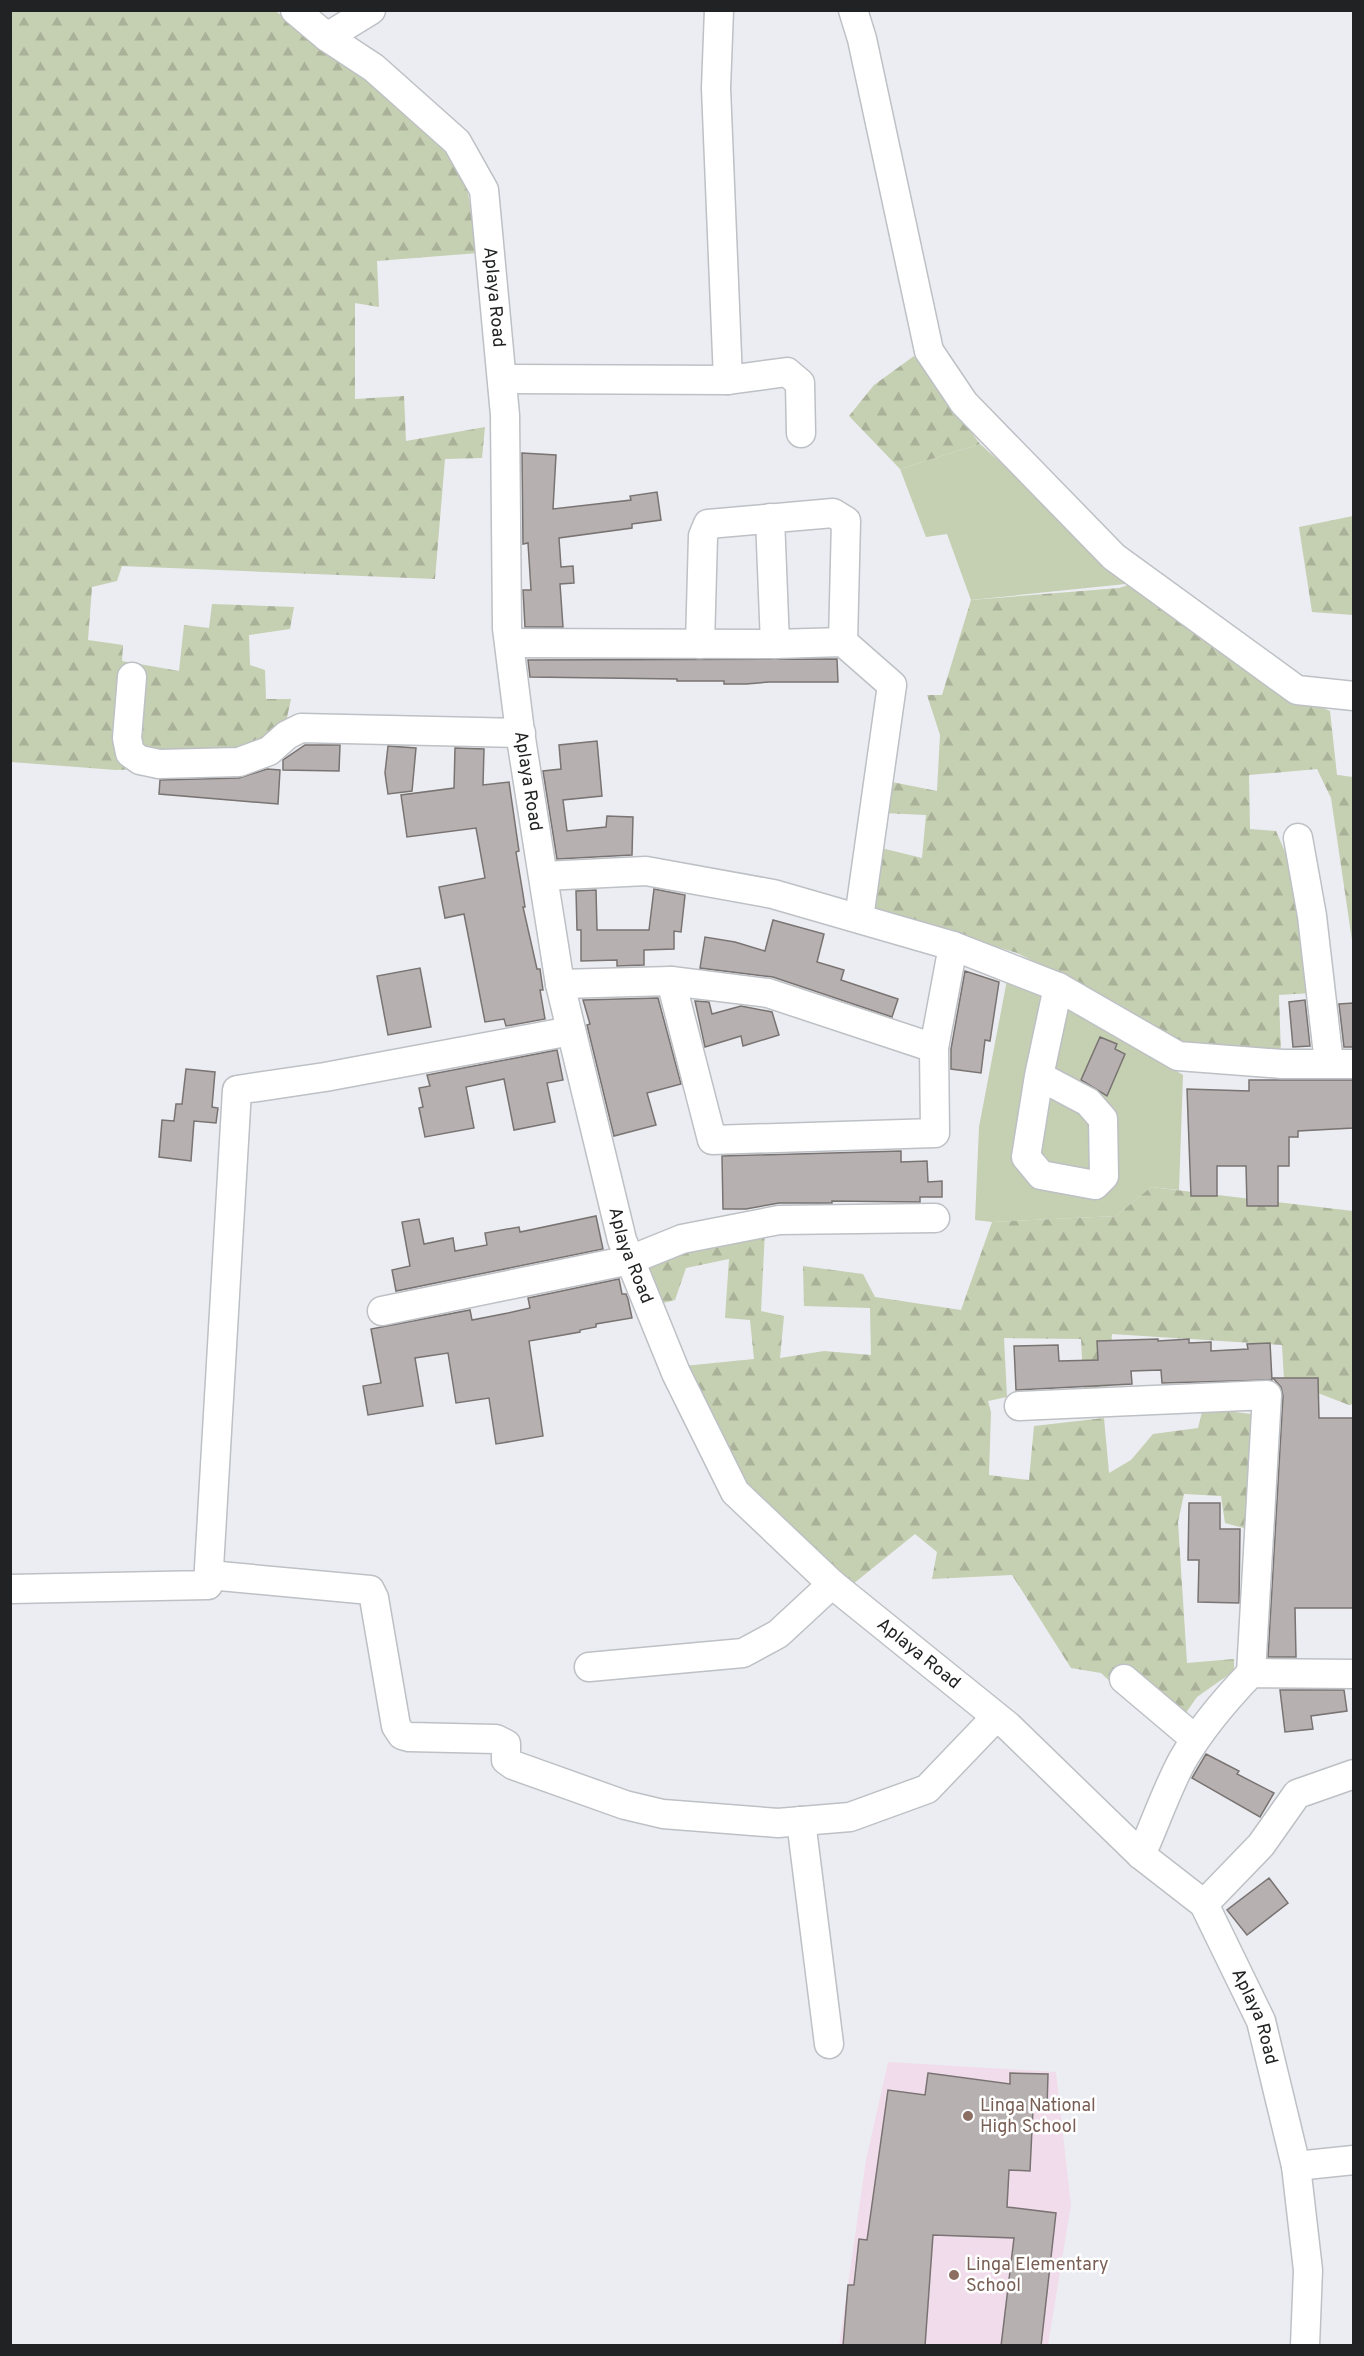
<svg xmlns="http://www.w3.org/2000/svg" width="1364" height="2356" viewBox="0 0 1364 2356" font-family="Overpass,sans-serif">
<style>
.education{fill:#f1dceb}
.green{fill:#c5cfb1}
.forest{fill:url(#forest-firs)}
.building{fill:#b6b0b0;stroke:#797372;stroke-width:1.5}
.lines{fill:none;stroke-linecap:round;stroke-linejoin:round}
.minor-casing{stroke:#bdc0c4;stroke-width:31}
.minor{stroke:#fff;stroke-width:28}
.education-dot{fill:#8d6e63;stroke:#fff;stroke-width:2}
.labels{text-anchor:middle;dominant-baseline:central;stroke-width:5;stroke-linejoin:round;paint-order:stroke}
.street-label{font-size:18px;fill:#212223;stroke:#fff}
.education-label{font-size:18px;fill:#785e54;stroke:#fff;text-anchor:start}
</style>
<defs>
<pattern id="forest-firs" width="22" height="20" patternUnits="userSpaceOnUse" patternTransform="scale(1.5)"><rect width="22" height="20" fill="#c5cfb1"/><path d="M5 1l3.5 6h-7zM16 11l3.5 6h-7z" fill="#a9b198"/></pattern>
</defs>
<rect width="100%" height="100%" fill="#ebedf2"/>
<path class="education" d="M888 2062 1056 2072 1071 2205 1048 2345 839 2346 866 2160Z"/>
<path class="green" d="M980 444 1135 583 971 600 947 534 926 537 900 469Z
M1007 980 1127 1040 1183 1075 1179 1190 1151 1187 1116 1216 992 1222 975 1220 979 1127Z"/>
<path class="forest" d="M10 11H275L322 42 446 144 465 175 478 253 377 261 379 307 355 303V399L404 396 406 441 485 427 482 458 445 459 435 579 122 566 117 581 92 587 88 640 123 645 122 661 179 671 184 625 209 628 212 604 294 607 290 629 249 635 250 665 265 670 266 699H291L277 764 116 770 11 762Z
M914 356 980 444 900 469 849 416 874 385Z
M1353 516V615L1312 612 1299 527Z
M1135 583 1256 677 1330 711 1337 775 1353 777V947L1331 798 1317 769 1249 775 1250 829 1276 831 1296 877 1311 993 1279 995 1281 1055 1183 1044 1120 1005 1017 953 867 907 877 847 922 858 926 815 883 813 892 782 937 791 940 735 927 695H942L971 600 1119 588Z
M1151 1187 1353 1211V1404L1349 1405 1284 1380 1282 1345 1112 1334 1107 1394 1084 1396 1081 1339 1004 1338 1007 1397 988 1401 991 1412 989 1475 1029 1480 1034 1426 1104 1418 1109 1473 1131 1460 1153 1434 1198 1428 1203 1408 1251 1414V1530L1225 1523 1221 1496 1184 1494 1178 1522 1187 1663 1234 1659V1671L1197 1697 1169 1737 1101 1673 1071 1668 1012 1575 932 1579 937 1552 915 1534 848 1588 832 1564 746 1491 684 1366 754 1359 750 1320 725 1318 729 1259 686 1268 675 1300 659 1304 641 1266 677 1248 765 1230 761 1311 784 1316 780 1358 824 1351 871 1355 870 1308 804 1306 803 1266 863 1274 875 1297 961 1310 992 1222 1116 1216Z"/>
<path class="building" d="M522 453 556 455 553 509 631 500 630 496 657 492 661 520 632 524V528L559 538 561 567 573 566 574 583 560 584 563 627H525L523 590H531L528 543 523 544Z
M837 659 838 682H769L746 684H724V681H677V679L530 677 528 660Z
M597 741 602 796 563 800 567 831 606 827 607 816 633 817 632 855 557 859 543 771 561 769 559 745Z
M305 745H340L339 771 283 770V760Z
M388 746 416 748 412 791 388 794 385 773Z
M455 748 484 749 483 785 509 782 519 851 516 852 523 894 525 907H523L537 969H540L543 990H540L545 1019 506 1026 504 1019 485 1022 464 914 445 918 439 887 485 878 476 828 407 837 401 795 454 788Z
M267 769 280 770 278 804 159 794 160 780 239 778Z
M654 889 685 895 681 932 674 931V949L644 950V965L617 966V960L581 961V930H577L576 891 596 890 597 930H649Z
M773 920 824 934 817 962 844 970 841 980 898 999 892 1017 773 977 700 968 705 937 735 942 765 951Z
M420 968 431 1027 388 1035 377 976Z
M965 971 999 982 990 1041 985 1040 981 1073 951 1069V1049Z
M658 998 681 1084 647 1093 656 1125 614 1136 587 1025 590 1024 583 1000Z
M1305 1000 1310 1046 1293 1047 1289 1002Z
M695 1001 709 1002 712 1014 741 1006 772 1012 779 1035 743 1046 741 1036 705 1047Z
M1353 1003V1047H1344L1339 1004Z
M1100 1037 1117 1044 1115 1049 1125 1054 1107 1096 1081 1080Z
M557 1050 563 1080 547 1083 555 1122 514 1130 504 1079 466 1087 474 1128 425 1137 419 1108 423 1107 419 1088 430 1086 427 1075Z
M186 1069 215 1072 212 1107 218 1108 216 1123 194 1121 191 1161 159 1157 162 1120 174 1121 176 1104H182Z
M1249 1080H1353V1128L1298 1131V1137H1289V1166H1278V1206H1247L1246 1166H1217V1196H1191L1187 1089 1249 1091Z
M901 1151V1162L927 1161 928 1182 942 1181V1197H920V1202L832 1201V1203H779L746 1209H723L722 1156Z
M596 1216 603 1249 396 1291 392 1270 410 1266 402 1222 419 1219 424 1244 453 1238 455 1251 487 1245 485 1233 519 1227 520 1232Z
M619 1279 622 1294H626L628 1299 632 1318 596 1324V1327L580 1330V1332L529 1341 543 1436 496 1444 489 1398 456 1403 448 1353 415 1358 423 1406 368 1415 363 1386 381 1383 371 1329 470 1310 472 1320 508 1313 530 1308 528 1298Z
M1158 1339V1341L1189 1339V1343L1211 1342V1351L1248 1349 1247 1344 1270 1343 1272 1380 1162 1383 1161 1370 1131 1371 1132 1384 1016 1390 1014 1346 1058 1345 1059 1361 1098 1360 1097 1341Z
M1273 1378H1318L1319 1418H1353V1608H1295L1296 1657H1268L1283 1396 1281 1387Z
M1189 1503H1220V1529H1240L1239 1603 1198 1602 1199 1560H1188Z
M1280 1690H1344L1347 1711 1311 1716 1313 1729 1285 1732Z
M1206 1754 1239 1771 1237 1774 1274 1793 1260 1817 1192 1778Z
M1269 1878 1288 1903 1247 1935 1227 1910Z
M928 2073 1010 2084V2073L1048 2074 1047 2109H1033L1030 2171 1009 2170 1007 2207 1056 2213 1041 2346H1001L1014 2238 933 2235 925 2346H843L848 2285H854L859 2239 867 2240 888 2090 925 2095Z"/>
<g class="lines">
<defs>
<g id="minor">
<path id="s1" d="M295 10 327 37 374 68 457 142 484 190 505 415 507 628 520 732 560 984 622 1240 676 1373 735 1492 832 1584 1008 1726 1141 1855 1204 1904 1261 2021 1296 2166 1308 2270 1305 2346"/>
<path d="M853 10 862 39 929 351 964 403 1114 557 1297 690 1354 696"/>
<path d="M327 37 371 10"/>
<path d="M503 379 728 380 716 88 719 10"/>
<path d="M728 380 787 372 800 383 801 433"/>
<path d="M770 518 775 644"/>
<path d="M510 643 775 644 843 642 892 685 859 918"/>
<path d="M700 644 703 536 708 524 833 513 846 521 843 642"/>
<path d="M132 677 127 738 130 753 140 760 159 764 239 762 269 751 287 735 301 728 521 733"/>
<path d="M1298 838 1312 916 1329 1063"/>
<path d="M544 876 646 871 773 894 953 946 1058 987 1178 1056 1282 1064H1354"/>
<path d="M671 981 712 1140 935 1133 934 1048 953 946"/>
<path d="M560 984 671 981 768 993 934 1048"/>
<path d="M1039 1076 1088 1102 1103 1119 1104 1176 1095 1185 1041 1175 1026 1157 1039 1076 1058 987"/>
<path d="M382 1311 630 1260 682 1239 779 1220 935 1218"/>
<path d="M1019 1406 1267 1395 1251 1673"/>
<path d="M209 1575 370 1590 374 1598 396 1726 402 1735 409 1737 496 1739 506 1744V1760L513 1765 625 1805 663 1814 778 1823 850 1817 927 1789 996 1717"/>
<path d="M10 1589 208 1585 237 1090 325 1077 571 1031"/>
<path d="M589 1667 743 1653 778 1634 832 1584"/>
<path d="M1124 1679 1195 1739"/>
<path d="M801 1821 829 2044"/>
<path d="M1141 1855C1155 1824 1166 1791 1182 1761 1201 1728 1225 1700 1251 1673L1354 1674"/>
<path d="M1204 1904 1261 1845 1297 1794 1354 1774"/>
<path d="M1296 2166 1354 2160"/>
</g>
</defs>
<use href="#minor" class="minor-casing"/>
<use href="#minor" class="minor"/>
</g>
<g class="education-dot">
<circle cx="968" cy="2116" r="6"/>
<circle cx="954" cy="2275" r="6"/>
</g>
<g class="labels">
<g class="street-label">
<text stroke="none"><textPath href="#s1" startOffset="372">Aplaya Road</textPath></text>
<text stroke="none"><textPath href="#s1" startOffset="858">Aplaya Road</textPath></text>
<text stroke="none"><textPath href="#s1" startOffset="1344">Aplaya Road</textPath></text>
<text stroke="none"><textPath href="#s1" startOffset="1848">Aplaya Road</textPath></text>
<text stroke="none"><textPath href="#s1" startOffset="2352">Aplaya Road</textPath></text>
</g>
<g class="education-label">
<text x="980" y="2106">Linga National<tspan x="980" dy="21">High School</tspan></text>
<text x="966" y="2265">Linga Elementary<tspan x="966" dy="21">School</tspan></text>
</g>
</g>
<rect width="1364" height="2356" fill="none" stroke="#212223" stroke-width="24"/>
</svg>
